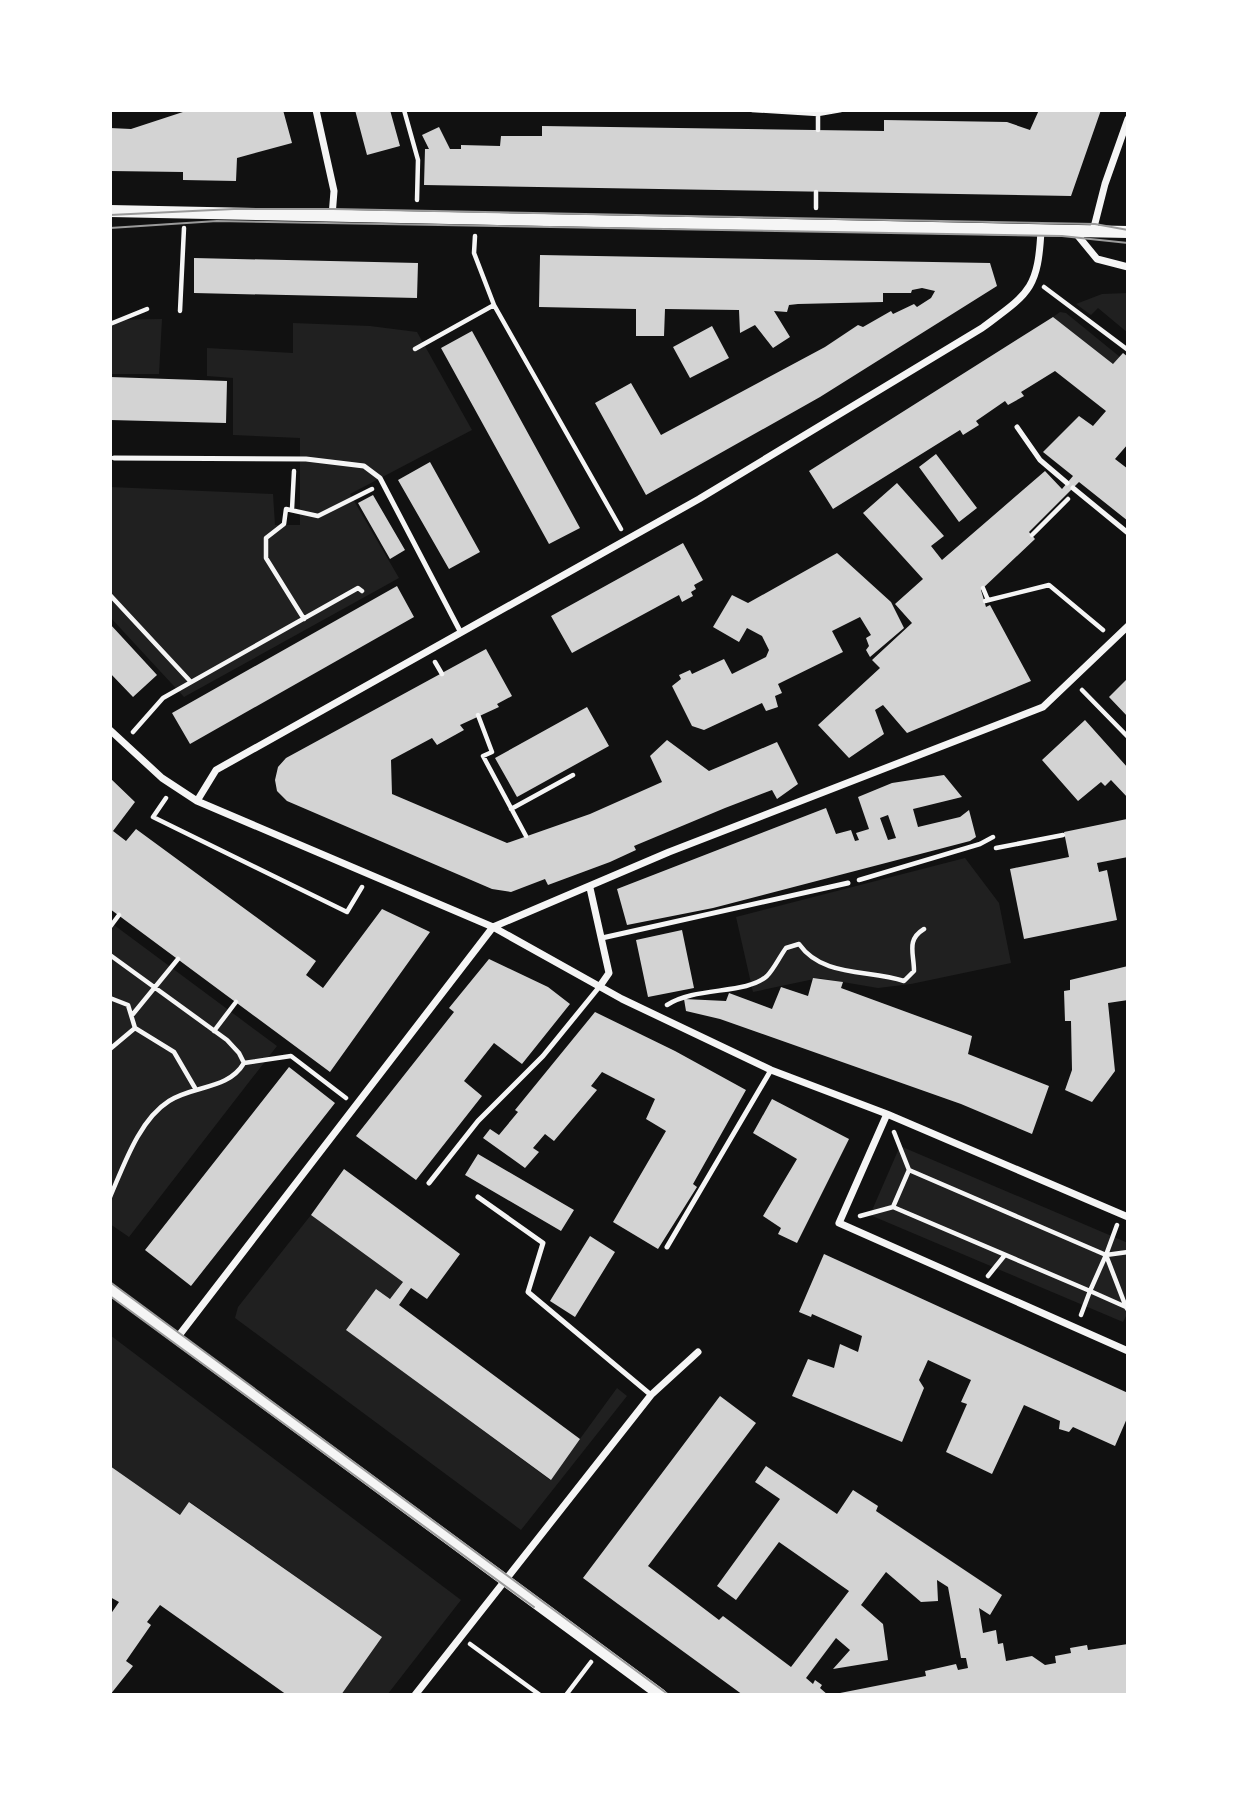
<svg xmlns="http://www.w3.org/2000/svg" width="1238" height="1805" viewBox="0 0 1238 1805" font-family="Lato,sans-serif">
<style>
.green{fill:#202020}
.building{fill:#d3d3d3;fill-rule:evenodd}
.lines{fill:none;stroke-linecap:round;stroke-linejoin:round}
.path{stroke:#f5f5f5;stroke-width:4.5}
.service{stroke:#f5f5f5;stroke-width:5}
.minor{stroke:#f5f5f5;stroke-width:7}
.tertiary{stroke:#f5f5f5;stroke-width:12}
.tram{stroke:#9a9a9a;stroke-width:2}
</style>
<rect width="100%" height="100%" fill="#111"/>
<path class="green" d="M1128 293V333L1098 308 1091 315 1076 304 1102 294Z
M1060 312 1066 313 1120 357 1113 364 1053 317Z
M162 319 159 374H110V320Z
M293 323 370 326 417 332 472 430 350 494 399 578 184 697 110 617V487L273 494 275 525H300V438L233 435V378L207 376V348L293 353Z
M965 858 999 903 1011 963 911 984 878 988 819 978 753 992 736 917Z
M110 922 277 1046 129 1237 110 1224Z
M900 1146 1128 1243V1312L1123 1322 870 1215Z
M311 1215 403 1282 390 1299 376 1289 347 1330 550 1480 617 1388 627 1396 521 1530 235 1318 238 1307Z
M110 1335 461 1600 387 1695H341L381 1636 190 1502 180 1515 110 1466Z"/>
<path class="building" d="M189 110H283L292 143 237 158 236 181 183 180V172L110 171V128L131 129Z
M355 110H390L400 146 367 155Z
M1039 110H1101L1071 196 424 185 425 149H429L422 135 439 127 450 149H461V145L500 146 501 136H542V126L884 131V120L1007 122 1030 130Z
M540 255 990 263 997 286 820 397 646 495 595 403 631 383 661 435 825 347 858 325 863 327 891 311 893 314 914 304 917 307 931 298 935 291 922 288 912 290 911 293H883V302L798 304 789 305 787 312 774 311 790 337 773 348 755 325 740 333 739 310 665 309 664 336H636V309L539 307Z
M194 258 418 263 417 298 194 293Z
M1053 317 1113 364 1123 353 1128 357V444L1115 459 1128 469V521L1079 482 1029 532 1035 539 981 590 986 607 990 605 1031 681 907 733 883 705 875 710 884 734 849 758 818 725 880 668 872 660 912 623 895 604 923 579 863 513 897 483 944 536 931 546 942 560 1045 471 1062 489 1073 476 1043 452 1079 416 1093 426 1106 411 1055 371 1021 392 1024 396 1008 405 1005 401 976 421 979 425 963 435 960 430 833 509 809 471Z
M712 326 729 358 690 378 673 347Z
M472 331 580 528 549 544 441 348Z
M110 377 227 381 226 423 110 420Z
M936 454 977 508 959 522 919 467Z
M430 462 480 552 449 569 398 480Z
M373 495 405 550 390 559 358 503Z
M683 543 703 580 694 585 696 589 691 592 693 596 682 602 679 595 572 653 551 616Z
M837 553 891 602 904 628 870 657 866 650 869 646 866 638 871 635 860 617 832 631 843 652 778 684 782 693 775 696 778 707 766 711 762 703 704 730 692 726 672 686 681 679 679 675 690 670 692 674 724 659 732 674 766 657 769 650 762 636 747 628 739 642 713 627 732 595 748 603Z
M397 586 414 617 190 744 172 713Z
M110 624 157 675 133 697 110 673Z
M486 649 512 696 497 704 499 707 460 725 464 730 437 745 432 738 391 760 392 794 507 843 590 814 662 782 650 756 667 740 709 771 777 742 798 784 777 799 772 790 725 808 634 846 636 850 610 862 548 885 545 879 511 892 492 889 287 801 277 791 275 780 278 767 286 758Z
M1128 678V717L1109 697Z
M587 707 609 746 517 797 495 758Z
M1085 720 1128 768V798L1111 780 1105 786 1101 782 1078 801 1042 760Z
M944 775 962 797 913 809 918 827 960 817 969 810 976 837 970 841 713 908 627 925 617 889 826 808 836 834 851 830 855 841 859 840 856 833 869 829 858 797 892 783ZM888 815 896 838 888 840 880 818Z
M110 778 135 802 113 831 126 841 136 829 316 961 306 975 323 988 382 909 430 932 330 1072 110 909Z
M1127 819 1128 857 1097 863 1099 872 1107 870 1117 920 1024 939 1010 869 1069 857 1064 832Z
M682 930 694 988 648 997 636 940Z
M489 959 548 987 570 1004 522 1064 494 1043 464 1081 482 1096 416 1180 356 1136 454 1012 449 1008Z
M1128 966V1000L1108 1003 1115 1071 1092 1102 1065 1090 1072 1070 1071 1021H1065L1064 991 1070 990V980Z
M813 978 843 982 841 988 972 1036 968 1054 1049 1086 1032 1134 961 1104 720 1019 686 1011 684 999 726 1001 729 993 772 1009 781 987 808 996Z
M595 1012 675 1051 746 1090 693 1184 697 1187 658 1249 613 1222 666 1131 646 1119 655 1099 602 1072 591 1086 597 1090 554 1141 545 1134 533 1148 539 1152 525 1168 483 1138 490 1129 499 1135 518 1112 515 1110Z
M289 1067 335 1103 191 1286 145 1250Z
M772 1099 849 1139 797 1243 778 1234 781 1228 763 1216 797 1159 753 1133Z
M478 1154 574 1210 561 1231 465 1175Z
M344 1169 460 1254 427 1299 411 1288 399 1305 580 1439 551 1480 346 1330 376 1289 390 1299 403 1282 311 1215Z
M590 1236 615 1252 575 1317 550 1301Z
M824 1254 1128 1393V1416L1115 1446 1073 1427 1069 1432 1059 1429 1060 1421 1024 1405 992 1474 946 1452 967 1404 961 1402 971 1380 928 1360 919 1380 924 1388 902 1442 792 1396 808 1359 834 1368 840 1344 858 1352 862 1336 812 1314 811 1317 799 1312Z
M720 1396 756 1423 648 1566 719 1620 723 1616 791 1667 849 1591 779 1542 736 1600 717 1586 780 1499 755 1482 766 1466 837 1514 853 1490 878 1506 876 1511 1002 1595 990 1615 979 1608 983 1633 996 1630 998 1644 1003 1643 1006 1661 1032 1656 1045 1665 1056 1663 1055 1656 1071 1653 1070 1648 1087 1645 1088 1650 1128 1644V1695H830L926 1676 925 1671 956 1664 958 1670 968 1668 966 1658H961L948 1587 937 1580 938 1601 921 1602 886 1572 861 1605 883 1624 888 1660 833 1669 850 1650 836 1638 806 1678 813 1684 815 1680 822 1685 820 1688 828 1695H743L618 1604 583 1578Z
M110 1466 180 1515 189 1502 382 1637 341 1695H287L160 1605 147 1622 151 1625 126 1661 133 1666 110 1695V1615L119 1602 110 1597Z"/>
<g class="lines">
<path class="path" d="M404 110 418 160 417 200
M752 110 818 114 817 110
M818 130V114L841 110
M816 192V208
M475 236 474 253 494 305 621 529
M1044 287 1128 350
M180 311 184 228
M110 324 147 309
M415 349 494 305
M292 509 294 471
M1032 535 1068 499
M983 588 988 600
M110 595 190 681
M985 601 1049 585 1103 630
M304 619 266 558V538L284 524 286 509 318 516 372 489
M435 662 442 674
M1082 690 1128 737
M478 715 492 752 483 756 526 836
M133 732 163 698 358 588 362 591
M166 798 153 817 347 912 362 887
M511 809 573 775
M996 848 1063 835
M859 880 980 844 993 837
M110 927 119 915
M110 955 227 1040 239 1053 244 1063C228 1090 194 1085 169 1101 139 1120 124 1165 110 1197
M110 998 128 1005 135 1028 110 1049
M667 1005C696 986 746 995 767 976 774 969 780 956 786 948L799 944C823 978 869 969 904 981L914 971C914 953 906 940 924 929
M133 1014 178 959
M135 1028 174 1052 195 1088
M214 1031 236 1002
M244 1063 291 1056 346 1098
M894 1132 909 1170
M860 1216 893 1207 1090 1291 1106 1255 909 1170 893 1207
M1117 1225 1106 1255 1126 1307
M1106 1255 1128 1252
M988 1276 1005 1255
M1081 1315 1090 1291 1126 1307 1128 1310
M470 1644 540 1695
M566 1695 591 1662"/>
<path class="service" d="M1017 427 1040 460 1067 483
M114 458 306 459 364 466 380 478 460 631
M1073 488 1128 533
M602 938 848 883
M429 1183 478 1121 543 1056 600 986
M478 1197 543 1243 528 1292 651 1395
M667 1247 771 1070"/>
<path class="minor" d="M316 110 334 191 332 216
M1074 231 1097 259 1128 267
M1093 231 1105 184 1128 119
M110 730 162 778 197 801 493 927 622 999 771 1070 887 1114 1128 1217
M197 801 216 770 699 499 982 328C1029 293 1038 290 1041 230
M590 888 609 973 600 986
M887 1114 839 1223 1128 1351
M177 1338 493 927 669 852 1043 707 1128 626
M415 1695 651 1395 698 1352"/>
<path class="tertiary" d="M110 211 1128 232
M110 1289 661 1695"/>
<path class="tram" d="M110 215 234 209H333L1095 224 1128 230
M110 228 217 221 1062 236 1128 243
M110 1282 669 1695
M110 1296 534 1607"/>
</g>
<rect width="1238" height="1805" fill="none" stroke="#ffffff" stroke-width="224"/>
</svg>
